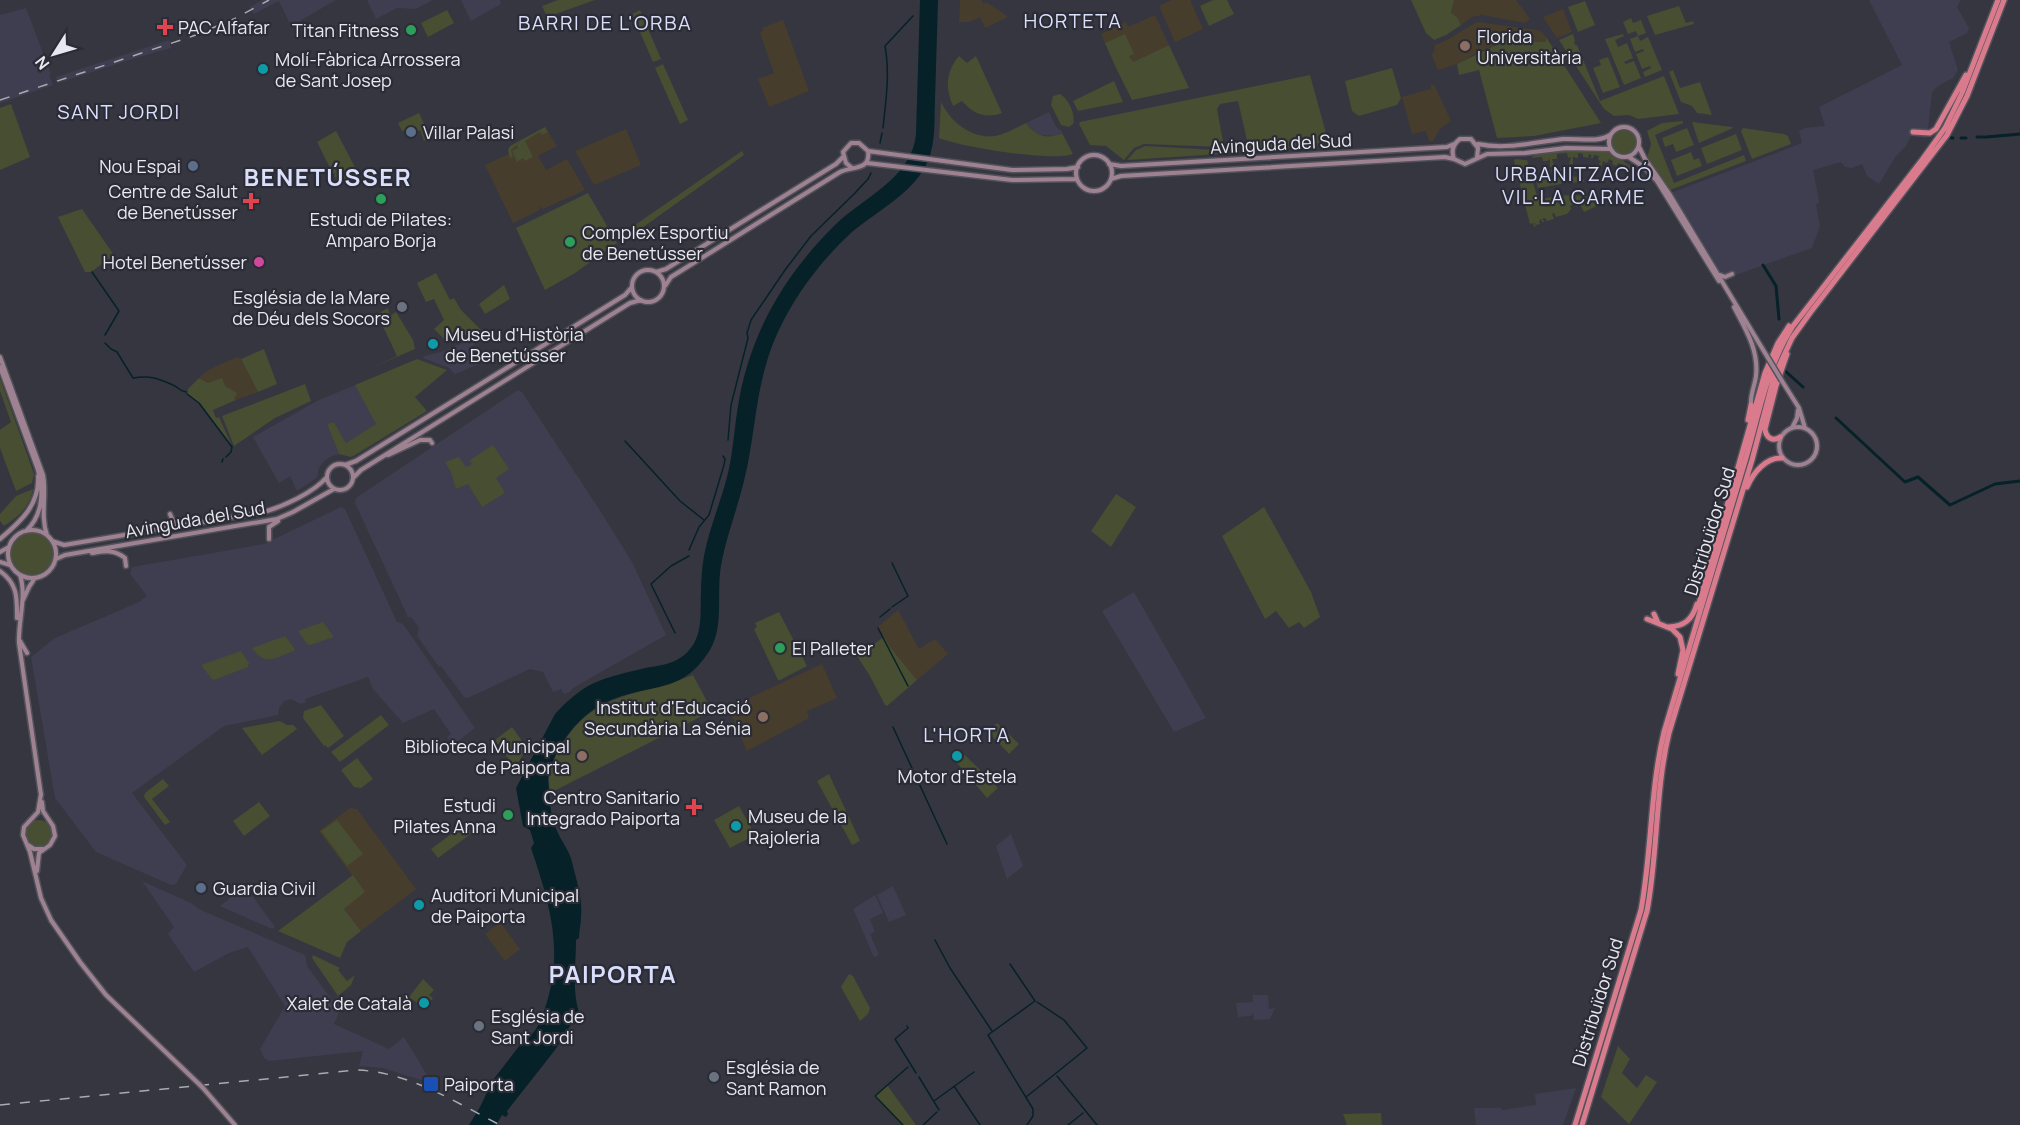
<svg xmlns="http://www.w3.org/2000/svg" width="2020" height="1125" viewBox="0 0 2020 1125" font-family="Manrope,sans-serif">
<style>
.built{fill:#3e3e50}
.education{fill:#473d2d}
.green{fill:#474e31}
.water{fill:#062128}
.lines{fill:none;stroke-linecap:round;stroke-linejoin:round}
.stream{stroke:#062128;stroke-width:1.5}
.canal{stroke:#062128;stroke-width:3}
.secondary-casing{stroke:#52525b;stroke-width:7}
.highway-casing{stroke:#52525b;stroke-width:8}
.secondary{stroke:#9f8291;stroke-width:4}
.highway{stroke:#d97a8d;stroke-width:5}
.rail{stroke:#a9aab2;stroke-width:1.5;stroke-dasharray:10 10;stroke-linecap:butt}
.secondary-bridge-casing{stroke:#52525b;stroke-width:7;stroke-linecap:butt}
.secondary-bridge{stroke:#9f8291;stroke-width:4}
.health-dot{fill:#e0444e;stroke:#2b2c36;stroke-width:2}
.leisure-dot{fill:#2e9e5b;stroke:#2b2c36;stroke-width:2}
.education-dot{fill:#8d6e63;stroke:#2b2c36;stroke-width:2}
.culture-dot{fill:#0f9aa8;stroke:#2b2c36;stroke-width:2}
.service-dot{fill:#5c6f8a;stroke:#2b2c36;stroke-width:2}
.hotel-dot{fill:#d1479c;stroke:#2b2c36;stroke-width:2}
.worship-dot{fill:#6b7280;stroke:#2b2c36;stroke-width:2}
.transit-dot{fill:#1a4fb4;stroke:#2b2c36;stroke-width:2}
.labels{text-anchor:middle;dominant-baseline:central;stroke-width:4.5;stroke-linejoin:round;paint-order:stroke}
.poi-label{font-size:18px;fill:#e8e9f0;stroke:#2b2c36;text-anchor:start}
.street-label{font-size:18px;fill:#e8e9f0;stroke:#2b2c36}
.neighbourhood-label{font-size:20px;letter-spacing:1.5px;fill:#dadffc;stroke:#2b2c36}
.district-label{font-size:24px;font-weight:bold;letter-spacing:1.5px;fill:#dadffc;stroke:#2b2c36}
</style>
<rect width="100%" height="100%" fill="#363641"/>
<path class="built" d="M262 0H336L291 26 279 1 254 14 250 7Z
M367 0H433L416 9 397 8 376 19Z
M461 0H500L501 4 471 21Z
M1869 0H1961L1957 7 1969 28 1967 33 1949 42 1958 70 1953 78 1938 86 1932 92 1927 138 1911 136 1906 146 1896 156 1879 184 1867 176 1862 164 1852 168 1845 167 1841 162 1813 170 1818 195 1819 203 1816 204 1820 226 1812 248 1724 279 1706 253 1671 193 1802 143 1799 131 1805 128 1825 126 1819 107 1902 65Z
M26 8 51 74 49 75 53 85 0 103V15Z
M169 40 171 48 139 57 58 83 56 77Z
M1049 112 1056 127 1063 132 1055 136 1041 135 1034 132 1026 123Z
M473 339 475 344 471 347 479 364 455 374 449 368 423 358 424 356 438 353Z
M355 385 377 424 346 443 334 422 327 424 339 454 330 457 324 461 319 468 317 478 297 491 290 476 279 483 253 437 317 401Z
M518 390 522 392 599 509 632 562 666 635 573 688 570 692 564 694 561 689 553 692 543 672 530 669 468 698 464 697 441 666 439 667 417 636 419 628 412 618 408 617 355 503 356 498Z
M341 507 345 509 397 622 403 624 475 728 453 745 447 737 451 734 434 709 403 723 373 689 368 677 305 699 306 702 301 704 291 699 284 701 279 708 278 715 224 726 132 793 187 865 176 884 171 885 96 852 55 798 31 657 55 638 139 602 147 596 130 574 132 567 264 544Z
M1134 592 1206 718 1174 732 1102 611Z
M1011 834 1023 866 1007 879 996 846Z
M142 881 191 903 201 910 305 955 307 966 332 1000 338 996 343 1003 334 1024 389 1049 404 1037 427 1075 421 1080 383 1068 359 1066 363 1051 269 1061 264 1058 260 1049 285 1006 248 947 229 953 194 972 168 934 174 927Z
M245 886 275 927 272 929 220 906Z
M893 886 906 915 889 922 877 895Z
M875 895 883 913 870 919 875 932 870 934 879 955 874 957 853 909Z
M1253 995H1268L1269 1009 1275 1008 1270 1019 1254 1020 1253 1013 1251 1016 1238 1017 1236 1003 1253 1002Z
M1576 1088 1563 1125H1476L1474 1108H1501L1502 1110 1536 1105 1535 1094Z"/>
<path class="education" d="M960 0H982V2L985 4 986 2 1007 16 1006 18 985 28 980 17 969 22H959Z
M1171 0H1190L1203 29 1175 42 1159 6Z
M1454 0H1516L1530 19 1525 23 1482 15 1472 17 1461 25 1457 17 1451 13Z
M1563 9 1572 32 1557 38 1543 17Z
M1155 15 1169 45 1133 62 1114 63 1101 34 1126 22 1128 27Z
M783 20 809 91 769 107 758 79 774 73 760 33 763 30 762 28Z
M1477 22 1538 30 1543 33 1549 42 1508 40 1483 50 1457 64 1438 70 1431 54 1434 52 1435 45 1445 41Z
M1434 84 1451 121 1440 129 1433 141H1429L1426 131 1412 134 1402 97 1431 89V85Z
M545 127 557 146 538 156 546 170 567 159 585 190 543 209 541 207 539 208 540 210 513 223 485 165 509 154 510 146Z
M626 129 641 165 594 185 575 151Z
M237 357 241 359 258 392 236 400 199 378 208 370Z
M898 610 919 649 935 639 948 654 917 680 890 647 878 627Z
M822 664 837 698 807 711 809 718 747 751 728 708Z
M350 808 357 809 416 889 361 931 344 909 364 891 319 831Z
M500 922 520 949 505 961 485 934Z"/>
<path class="green" d="M558 0H595L547 17 542 6Z
M1213 0H1227L1234 14 1209 26 1200 6Z
M1411 0H1454L1451 13 1457 17 1461 25 1446 35 1434 40 1426 33Z
M1585 1 1595 25 1578 32 1568 7Z
M1679 6 1686 23 1693 21 1694 24 1655 35 1647 16Z
M447 10 454 23 428 37 421 23Z
M640 10 661 59 653 62 632 14Z
M1631 18 1633 23 1641 20 1646 33 1638 36 1640 41 1648 37 1662 70 1645 77 1643 72 1651 68 1650 66 1642 69 1636 54 1644 51 1643 49 1635 52 1630 39 1638 36 1636 31 1628 34 1623 22Z
M1125 34 1134 54 1129 56 1133 62 1169 45 1189 88 1132 100 1116 68 1105 43Z
M1573 34 1575 41 1574 42 1575 45H1577L1600 101 1664 76 1679 114 1638 119 1629 115 1614 116 1604 109 1559 40Z
M1623 34 1624 36 1615 40 1618 47 1627 43 1633 58 1624 62 1626 64 1634 61 1641 78 1624 85 1605 39Z
M1546 37 1601 123 1534 136 1497 138 1479 70 1459 75 1457 64 1496 45V44L1508 40 1546 42Z
M959 56 967 63 976 56 1002 113C986 119 973 114 962 101L953 106C945 89 946 71 959 56Z
M1608 57 1620 87 1603 93 1593 68 1601 65 1599 60Z
M663 64 688 120 680 124 655 68Z
M1392 68 1401 98 1397 105 1359 116 1352 111 1345 81Z
M1673 70 1680 88 1700 82 1712 115 1697 113 1692 106 1681 102 1669 72Z
M1310 75 1329 144 1272 150 1249 149 1238 101 1220 104 1217 109 1224 147 1144 144 1134 148 1124 160 1106 146 1090 145 1079 124 1080 122Z
M1114 81 1123 102 1078 111 1073 101Z
M1060 94C1068 98 1076 114 1073 124L1069 127 1061 125 1051 105 1053 96Z
M941 102C951 122 971 139 995 136 1006 134 1016 128 1026 123 1035 136 1048 140 1062 133L1073 154C1052 162 961 147 939 138Z
M11 104 30 157 0 170V108Z
M419 113 431 138 424 141 420 130 414 133 415 136 413 137 411 132 407 134 405 130 402 131 398 123Z
M1683 121V123L1655 135 1674 183 1744 155 1746 161 1670 190 1647 158 1651 144 1647 131 1662 123Z
M1692 122 1732 127 1733 128 1699 143Z
M545 127 548 132 542 135 540 132 525 141 533 157 525 161 523 158 517 162 512 151 518 148 517 145 511 150 513 157 510 158 508 150 510 146Z
M1687 128 1694 145 1676 152 1673 144 1665 147 1662 138Z
M1743 128 1784 134 1788 136 1791 144 1752 159 1741 131Z
M1612 142a12 12 0 1 1 24 0a12 12 0 1 1-24 0Z
M336 131 356 169 348 175 350 177 338 183 334 175 336 173 333 174 317 142Z
M1736 134 1742 150 1707 164 1701 148Z
M1145 146 1251 152 1127 160 1136 150Z
M1605 149 1640 172 1645 178 1642 180 1636 174 1634 176 1628 168 1619 163 1616 166 1612 164 1613 161 1609 159 1607 163 1603 161 1601 168 1597 167 1601 161 1598 160 1599 156 1594 155 1593 158H1590L1592 156 1589 154 1588 158 1583 157V154L1578 153V158L1573 157V164H1569L1571 157 1568 158 1567 153 1557 154V159H1552L1554 166 1550 167V159L1547 161H1543L1542 157 1531 158C1540 147 1589 150 1605 149Z
M742 151 744 155 635 233 632 227Z
M1691 152 1694 160 1699 158 1702 166 1677 176 1671 160Z
M1515 159 1527 160 1538 200C1559 195 1577 193 1598 199L1601 204 1584 212 1580 205 1576 207 1574 204 1570 206 1571 209 1567 214 1556 217 1554 213 1552 214 1554 219 1547 221 1545 218 1542 219 1545 222H1542L1541 219 1539 221 1540 224 1537 225 1534 222 1536 226 1534 227 1533 223 1530 224 1514 161Z
M1564 168 1565 175H1569L1570 179V176L1578 177V179L1584 180V182L1568 183V179L1563 180 1561 184 1538 188 1536 181 1546 179 1545 171H1548V178L1554 177 1551 170 1558 169 1557 176 1563 175V171L1560 172 1559 169Z
M588 193 617 243 575 273 545 290 516 228Z
M82 209 114 255 91 272H85L58 217Z
M436 273 450 300 454 298 461 310 481 330 468 336 464 334 446 341 434 329 444 320 434 299 426 302 417 283Z
M504 285 510 299 485 314 479 304Z
M388 308 390 316 396 312 413 340 415 349 369 369 397 356 377 314Z
M264 349 277 384 258 392 241 359Z
M417 359 447 370 415 397 427 411 355 455 351 457 339 454 327 424 334 422 346 443 376 424 355 385Z
M0 378 34 474 32 483 16 491 0 448V430L11 422 0 391Z
M199 378 208 383 222 378 225 386 237 393 234 399 236 400 213 410 216 418 219 417 232 446 198 402 188 394V389Z
M305 384 311 401 275 418 234 446 222 416Z
M493 445 509 469 496 478 505 493 482 507 468 484 456 489 451 472 445 462 459 457 466 467 472 464 470 460Z
M33 489C30 507 18 517 4 526L0 521V514L16 496Z
M1116 494 1136 507 1111 547 1091 531Z
M1264 507 1311 592 1320 617 1304 628 1299 622 1289 628 1276 611 1265 619 1222 536Z
M10 554a22 22 0 1 1 44 0a22 22 0 1 1-44 0Z
M779 612 807 666 780 680H778L754 629 757 627 755 623Z
M323 622 334 637 310 645 307 644 298 631Z
M285 636 295 649 294 651C274 658 266 667 252 648Z
M884 637 890 647 917 680 887 706 885 705 870 676 857 656Z
M241 651 249 663 248 667 214 680 211 678 201 665Z
M693 675 712 711 550 793C547 773 551 762 562 745 595 690 640 697 693 675Z
M321 705 344 736 328 748 325 745 324 746 303 718 304 711Z
M381 715 389 725 340 762 331 752Z
M280 721 287 725H293L297 729 262 755 242 728Z
M997 723 1019 744 1009 754 988 732Z
M512 727 527 748 515 768 495 740Z
M965 755 998 788 987 798 957 763Z
M357 758 373 779 361 788 354 787 341 770Z
M829 774 860 841 852 845 817 781Z
M163 779 169 786 152 799 170 822 165 825 144 797 145 793Z
M259 802 270 816 244 836 233 821Z
M739 806 755 835 730 848 714 820Z
M337 820 363 854 347 866 321 831Z
M25 834a14 14 0 1 1 28 0a14 14 0 1 1-28 0Z
M465 824 472 833 438 858 431 849Z
M353 875 365 892 344 909 361 931 347 942 340 958 278 931Z
M313 955 340 968 338 970 347 981 355 975 351 985 338 996 312 958Z
M849 974 853 976 870 1008 868 1014 860 1021 841 987Z
M423 979 434 990 429 995 433 998 424 1008 409 997Z
M1618 1046 1630 1059 1622 1073 1637 1088 1646 1075 1657 1082 1629 1124 1601 1097Z
M887 1085 916 1125H902L874 1096Z
M1381 1113 1382 1125H1347L1343 1114Z"/>
<path class="water" d="M920 0H938C937 33 936 67 935 100 934 120 936 142 928 161 914 193 878 210 852 232 815 266 782 312 767 361 755 400 754 441 744 481 737 510 726 537 721 566 716 595 725 629 708 653 683 690 660 684 622 696 586 706 558 739 549 774 547 780 549 784 549 790 550 805 551 819 558 833 562 842 570 852 572 862 576 879 583 899 581 917 581 923 579 931 579 938L576 940C576 963 572 991 579 1012L574 1014 569 1021 572 1023 555 1050 507 1111 508 1114 506 1117 502 1115 496 1125H469L480 1107 493 1080 523 1041C535 1035 540 1023 544 1011 565 952 550 905 531 848L534 843 530 830 523 826 516 788 555 714C566 702 579 690 594 683 608 677 623 673 637 670 660 664 678 667 693 645 703 629 700 610 701 592 701 580 702 567 704 556 709 529 720 504 727 477 733 454 734 430 738 406 744 368 757 332 776 300 792 272 812 248 835 225 864 197 912 178 916 134Z"/>
<g class="lines">
<path class="stream" d="M883 128C886 100 890 73 885 46L913 16
M880 143 882 133
M92 272 119 311 105 335
M105 343 111 349 117 352 133 378C149 375 157 378 173 385 178 387 179 391 186 392
M187 394 199 403 232 447 231 452 226 457
M728 440 731 405 748 338 747 333 751 320 785 270 811 236 854 194 868 179 871 173
M625 441 680 501 704 520
M222 462 223 459
M689 550 699 527 709 515 724 465 725 459 723 456
M892 607 908 596 892 563
M880 617 890 609
M878 628 908 686
M675 633 651 584 671 566 689 556
M893 727 947 844
M935 940 950 968 992 1031
M1010 964 1035 1001 988 1035 1033 1109V1116L1027 1125
M1037 1002 1064 1020 1087 1048 1055 1074
M907 1026 908 1028 895 1039 916 1073
M1057 1076 1097 1125
M919 1077 939 1110
M954 1086 980 1125
M1026 1097 1055 1074
M934 1101 974 1072
M903 1125 875 1096 908 1067
M923 1125 937 1112
M1068 1125 1083 1113"/>
<path class="canal" d="M2010 135 2020 134
M1938 136 1953 138
M1977 137H1984
M1986 137 2009 135
M1961 138H1966
M1763 265 1776 286 1779 319
M1783 369 1803 387
M1836 418 1905 482 1918 477 1950 505 1995 484 2020 481"/>
<defs>
<path id="secondary" d="M1609 142a15 15 0 1 1 30 0a15 15 0 1 1-30 0Z
M1478 144C1506 150 1535 142 1563 139 1578 138 1598 143 1610 135
M1639 147 1645 159 1670 195 1762 348
M868 151 1012 170 1067 169 1078 167
M1076 173a18 18 0 1 1 36 0a18 18 0 1 1-36 0Z
M1629 157 1644 167 1657 181 1719 281
M1477 158 1478 148 1471 139H1460C1453 144 1451 151 1454 159L1465 164 1487 154 1525 153 1566 148 1610 149
M867 163 1012 180 1077 179
M1109 164 1121 166 1447 147 1454 144
M1111 179 1121 176 1445 157 1454 159
M632 286a16 16 0 1 1 32 0a16 16 0 1 1-32 0Z
M656 272 666 269 836 164 843 157
M1720 275 1725 277 1732 274
M665 286 671 277 840 172C852 166 871 171 868 151L859 143H851L843 152 846 163 852 168
M1734 307C1745 328 1759 350 1756 376 1755 385 1750 395 1751 405
M0 357 43 475C47 494 40 516 47 535
M0 367 37 467C44 489 44 514 26 531
M1782 381 1799 408 1805 428
M1779 446a19 19 0 1 1 38 0a19 19 0 1 1-38 0Z
M1792 428 1797 418 1798 410
M388 455 420 440H430L432 443
M327 477a13 13 0 1 1 26 0a13 13 0 1 1-26 0Z
M345 465 356 461 625 295 632 287
M353 478 361 470 630 303 641 300
M170 514 173 521 180 524
M8 554a24 24 0 1 1 48 0a24 24 0 1 1-48 0Z
M0 539C20 522 40 505 38 476
M269 539V527L278 521
M52 541 64 545 264 512C284 506 313 493 327 477
M0 552 9 547
M92 553C105 551 114 549 125 558L126 566
M56 559 65 555 277 519 293 512 334 489
M0 562 10 565
M0 571C18 584 17 598 17 618
M20 575C27 596 18 621 19 643L41 795
M23 600 29 587 35 578
M20 641 27 653
M41 794 38 812 24 827 23 835 30 852 41 898 51 920 80 962 106 995 199 1084
M28 845 34 849H43
M37 871 39 853 50 845 55 836 53 826 43 811 42 802
M203 1088 235 1125"/>
<path id="highway" d="M1913 132 1930 133 1936 129 1966 75
M1748 420 1751 405
M1780 437C1773 442 1766 438 1765 429L1776 386 1787 354
M1747 487C1753 473 1766 457 1782 458
M1698 607 1765 373 1778 343 1789 326
M1654 614 1658 623
M1647 619 1672 629 1680 637 1683 650 1678 674
M1668 627C1685 626 1692 620 1697 604
M1575 1125 1641 910C1652 851 1650 790 1664 732 1690 644 1717 556 1743 468 1758 420 1765 370 1793 326L1922 160 1945 128 1962 93 1998 0
M1582 1125 1647 911C1658 853 1655 791 1669 733L1752 460 1774 377 1792 338 1810 313 1947 135 1967 96 2004 0"/>
</defs>
<use href="#secondary" class="secondary-casing"/>
<use href="#highway" class="highway-casing"/>
<use href="#secondary" class="secondary"/>
<use href="#highway" class="highway"/>
<path class="rail" d="M0 100 196 35 236 18 269 0
M0 1105 357 1070C409 1072 455 1102 500 1125"/>
<defs>
<path id="secondary-bridge" d="M1762 348 1782 381
M199 1084 203 1088"/>
</defs>
<use href="#secondary-bridge" class="secondary-bridge-casing"/>
<use href="#secondary-bridge" class="secondary-bridge"/>
</g>
<g class="health-dot">
<path d="M162 18h6v6h6v6h-6v6h-6v-6h-6v-6h6z"/>
<path d="M248 192h6v6h6v6h-6v6h-6v-6h-6v-6h6z"/>
<path d="M691 798h6v6h6v6h-6v6h-6v-6h-6v-6h6z"/>
</g>
<g class="leisure-dot">
<circle cx="411" cy="30" r="6"/>
<circle cx="381" cy="199" r="6"/>
<circle cx="570" cy="242" r="6"/>
<circle cx="780" cy="648" r="6"/>
<circle cx="508" cy="815" r="6"/>
</g>
<g class="education-dot">
<circle cx="1465" cy="46" r="6"/>
<circle cx="763" cy="717" r="6"/>
<circle cx="582" cy="756" r="6"/>
</g>
<g class="culture-dot">
<circle cx="263" cy="69" r="6"/>
<circle cx="433" cy="344" r="6"/>
<circle cx="957" cy="756" r="6"/>
<circle cx="736" cy="826" r="6"/>
<circle cx="419" cy="905" r="6"/>
<circle cx="424" cy="1003" r="6"/>
</g>
<g class="service-dot">
<circle cx="411" cy="132" r="6"/>
<circle cx="193" cy="166" r="6"/>
<circle cx="201" cy="888" r="6"/>
</g>
<circle class="hotel-dot" cx="259" cy="262" r="6"/>
<g class="worship-dot">
<circle cx="402" cy="307" r="6"/>
<circle cx="479" cy="1026" r="6"/>
<circle cx="714" cy="1077" r="6"/>
</g>
<rect class="transit-dot" x="423" y="1076" width="16" height="16" rx="3"/>
<g class="labels">
<g class="poi-label">
<text x="178" y="27">PAC Alfafar</text>
<text x="399" y="30" text-anchor="end">Titan Fitness</text>
<text x="1477" y="36">Florida<tspan x="1477" dy="21">Universitària</tspan></text>
<text x="275" y="59">Molí-Fàbrica Arrossera<tspan x="275" dy="21">de Sant Josep</tspan></text>
<text x="423" y="132">Villar Palasi</text>
<text x="181" y="166" text-anchor="end">Nou Espai</text>
<text x="238" y="191" text-anchor="end">Centre de Salut<tspan x="238" dy="21">de Benetússer</tspan></text>
<text x="381" y="219" text-anchor="middle">Estudi de Pilates:<tspan x="381" dy="21">Amparo Borja</tspan></text>
<text x="582" y="232">Complex Esportiu<tspan x="582" dy="21">de Benetússer</tspan></text>
<text x="247" y="262" text-anchor="end">Hotel Benetússer</text>
<text x="390" y="297" text-anchor="end">Església de la Mare<tspan x="390" dy="21">de Déu dels Socors</tspan></text>
<text x="445" y="334">Museu d'Història<tspan x="445" dy="21">de Benetússer</tspan></text>
<text x="792" y="648">El Palleter</text>
<text x="751" y="707" text-anchor="end">Institut d'Educació<tspan x="751" dy="21">Secundària La Sénia</tspan></text>
<text x="570" y="746" text-anchor="end">Biblioteca Municipal<tspan x="570" dy="21">de Paiporta</tspan></text>
<text x="957" y="776" text-anchor="middle">Motor d'Estela</text>
<text x="680" y="797" text-anchor="end">Centro Sanitario<tspan x="680" dy="21">Integrado Paiporta</tspan></text>
<text x="496" y="805" text-anchor="end">Estudi<tspan x="496" dy="21">Pilates Anna</tspan></text>
<text x="748" y="816">Museu de la<tspan x="748" dy="21">Rajoleria</tspan></text>
<text x="213" y="888">Guardia Civil</text>
<text x="431" y="895">Auditori Municipal<tspan x="431" dy="21">de Paiporta</tspan></text>
<text x="412" y="1003" text-anchor="end">Xalet de Català</text>
<text x="491" y="1016">Església de<tspan x="491" dy="21">Sant Jordi</tspan></text>
<text x="726" y="1067">Església de<tspan x="726" dy="21">Sant Ramon</tspan></text>
<text x="444" y="1084">Paiporta</text>
</g>
<g class="street-label">
<text transform="translate(1281 143) rotate(-3)">Avinguda del Sud</text>
<text transform="translate(195 519) rotate(-10)">Avinguda del Sud</text>
<text transform="translate(1709 531) rotate(-73)">Distribuïdor Sud</text>
<text transform="translate(1597 1002) rotate(-73)">Distribuïdor Sud</text>
</g>
<g class="neighbourhood-label">
<text x="1073" y="20">HORTETA</text>
<text x="605" y="22">BARRI DE L'ORBA</text>
<text x="119" y="111">SANT JORDI</text>
<text x="1574" y="173">URBANITZACIÓ<tspan x="1574" dy="23">VIL·LA CARME</tspan></text>
<text x="967" y="734">L'HORTA</text>
</g>
<g class="district-label">
<text x="328" y="176">BENETÚSSER</text>
<text x="613" y="973">PAIPORTA</text>
</g>
</g>
<g transform="translate(54 54) rotate(233)" stroke="#2b2c36" stroke-width="4.5" paint-order="stroke">
<path d="M0-4.5L10 22L0 15L-10 22Z" fill="#e8e9f0"/>
<text y="-9" font-size="16" font-weight="bold" text-anchor="middle" fill="#e8e9f0">N</text>
</g>
</svg>
